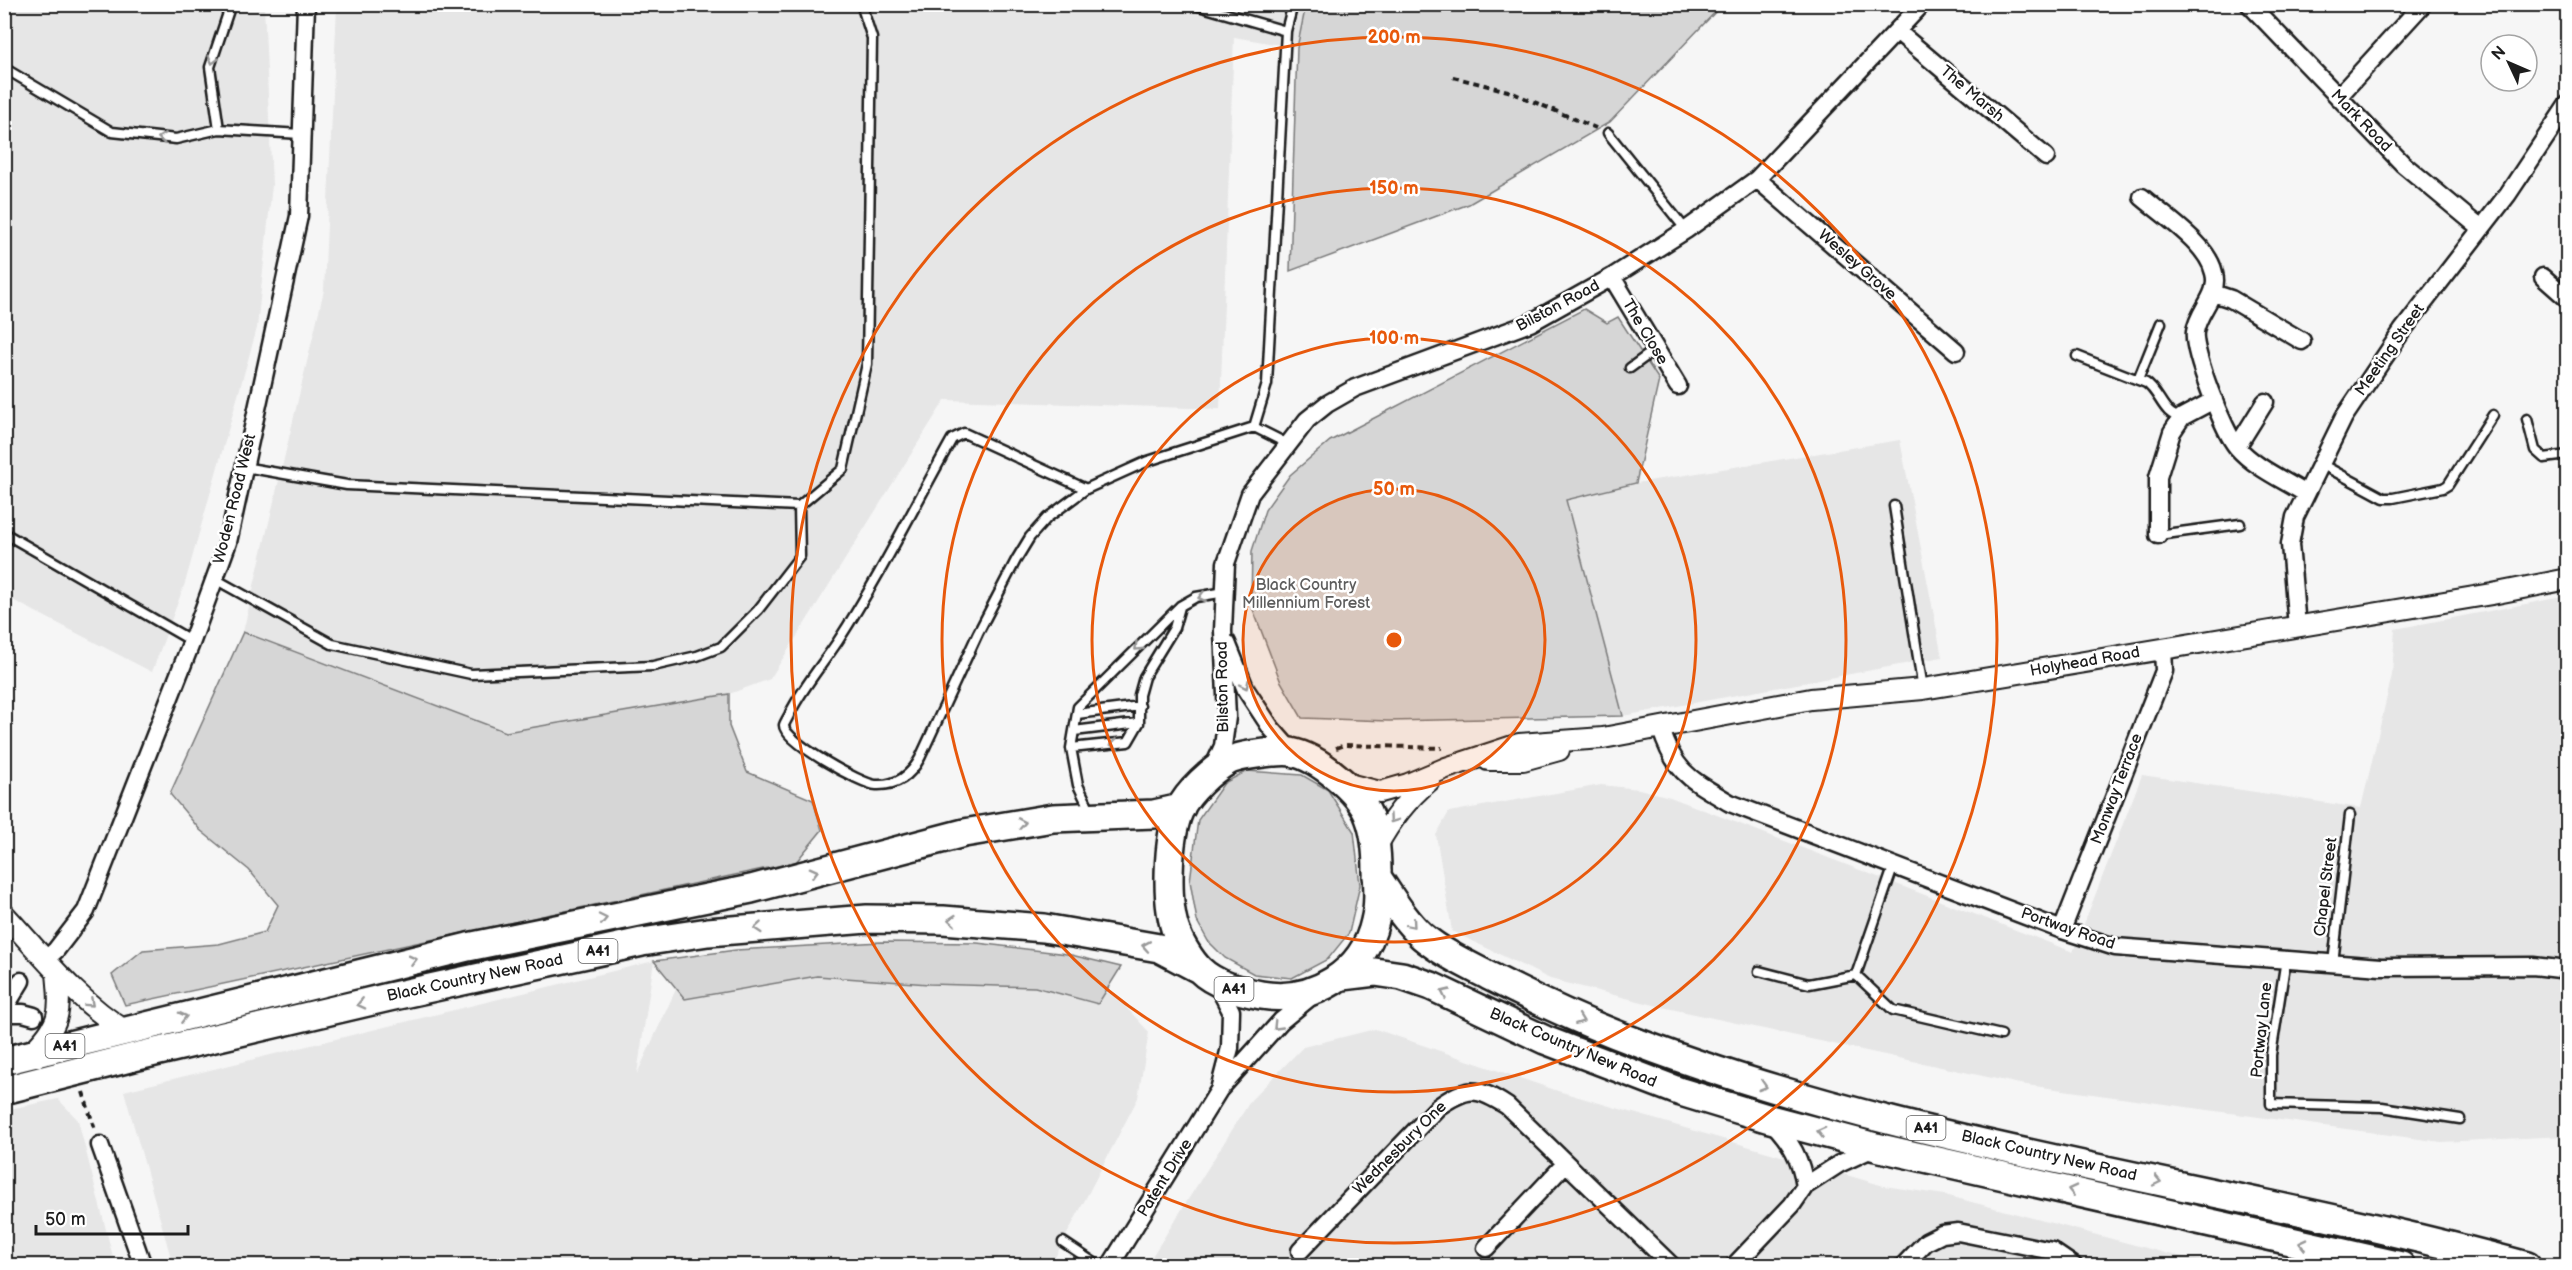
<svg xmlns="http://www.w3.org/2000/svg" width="2572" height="1270" viewBox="0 0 2572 1270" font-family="'Balsamiq Sans',sans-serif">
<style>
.built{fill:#e6e6e6}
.green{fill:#d6d6d6;stroke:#797979;stroke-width:1.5}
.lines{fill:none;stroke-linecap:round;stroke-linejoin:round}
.service-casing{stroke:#1c1c1c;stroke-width:13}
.minor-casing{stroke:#1c1c1c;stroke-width:21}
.tertiary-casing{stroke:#1c1c1c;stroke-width:24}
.trunk-casing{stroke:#1c1c1c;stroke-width:32}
.path{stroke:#1c1c1c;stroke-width:4;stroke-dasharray:6 4.5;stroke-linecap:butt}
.service{stroke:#fff;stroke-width:8}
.minor{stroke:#fff;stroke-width:16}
.tertiary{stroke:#fff;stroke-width:20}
.trunk{stroke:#fff;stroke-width:27}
.oneway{stroke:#999}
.ring{fill:none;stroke:#e8590c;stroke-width:3}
.labels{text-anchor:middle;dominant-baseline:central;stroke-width:5;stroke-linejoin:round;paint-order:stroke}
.shield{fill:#fff;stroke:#606060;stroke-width:1.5}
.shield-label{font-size:15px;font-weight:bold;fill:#1c1c1c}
.street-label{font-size:16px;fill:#1c1c1c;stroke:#fff}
.park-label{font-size:16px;fill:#5d5d5d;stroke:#fff}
.centre{fill:#e8590c;stroke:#fff;stroke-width:3}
.ring-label{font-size:18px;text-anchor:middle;font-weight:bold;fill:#e8590c;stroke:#fff;stroke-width:5;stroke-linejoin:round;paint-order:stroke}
</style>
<rect width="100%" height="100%" fill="#f6f6f6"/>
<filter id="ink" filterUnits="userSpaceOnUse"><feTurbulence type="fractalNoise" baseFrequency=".0167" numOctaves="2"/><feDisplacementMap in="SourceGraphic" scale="12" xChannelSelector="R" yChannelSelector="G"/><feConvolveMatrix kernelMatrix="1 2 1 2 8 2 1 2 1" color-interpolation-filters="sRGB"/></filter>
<g filter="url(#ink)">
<path class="built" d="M4 5H264L272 185 257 328 185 583 152 672 5 596Z
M337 5H1306L1297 48 1234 37 1220 409 945 400 770 679 729 694 506 732 243 632 324 290Z
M1900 440 1942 657 1623 716 1566 500 1636 483Z
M2567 596V1136L2441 1142 2020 1084 1662 1007 1550 979 1452 931 1436 835 1449 812 1601 785 1639 789 1670 797 2073 952 2142 775 2361 808 2392 675 2395 629Z
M1012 960 1114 994 1149 1032 1138 1098 1051 1265H173L124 1091 654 961 637 1074 677 987Z
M1375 1029 1558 1091 1884 1186 1945 1195 2169 1254 2222 1265 1146 1266 1251 1100 1303 1047Z
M58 1099 78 1120 115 1265H5V1110Z"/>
<path class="green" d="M1306 5V4L1722 5 1610 122 1469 204 1290 271 1297 48Z
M1584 309 1607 323 1618 317 1659 380 1636 483 1566 500 1623 716 1389 721 1302 718 1280 680 1251 604 1252 551 1265 510 1290 475 1330 441Z
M243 632 506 732 729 694V726L747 772 813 800 822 830 796 862 125 1005 112 975 143 950 219 944 265 932 278 905 249 870 200 830 170 794Z
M1247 771 1302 775 1328 790 1354 832 1360 885 1349 933 1328 959 1292 978 1254 974 1225 958 1208 941 1197 921 1190 881 1198 820 1224 783Z
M881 942 977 943 1067 954 1121 967 1098 1004 1035 987 929 984 817 976 685 999 654 961 736 950Z"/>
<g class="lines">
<defs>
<path id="service" d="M1192 4 1286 31 1267 384 1254 427 1288 444
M1286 31 1293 4
M4 68 112 132 176 139 219 129 301 134
M219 129 210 67 231 4
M1608 133 1686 230
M2077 356 2146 383C2160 392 2163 416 2181 417
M1630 368 1656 349
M2138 380 2161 323
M2527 419 2535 450 2544 458 2568 455
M2321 464 2384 498H2393L2443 488 2448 485 2493 415
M1086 489 1047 518 1030 537 1016 560 978 633 920 758C911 775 897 786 876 785 862 785 782 740 784 725 785 722 789 716 790 713 803 687 822 665 838 641 879 578 915 505 952 439L964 433 1086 489 1148 461 1254 427
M799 506 843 469 867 364 872 38 861 4
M1894 506 1923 689
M4 533 192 641
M2158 535 2240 524
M215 579 332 644 471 674 653 666 697 656 721 647 758 610 800 556 799 506 347 485 244 467
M1077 714 1140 706
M1074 731 1139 723
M1071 748 1128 742 1139 723V695L1144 677 1174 628 1180 607
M1091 812 1078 785 1071 748 1078 707 1180 606 1196 597 1225 592
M2286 959 2271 1055V1104L2382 1107 2460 1119
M2333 963 2350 815
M1759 971 1809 984 1856 975 1894 865
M1856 975 1893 1010 2001 1035
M1063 1242 1099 1266"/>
<path id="minor" d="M2249 4 2403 164 2480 228
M1898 32 2046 157
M2338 97 2423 4
M1757 179 1956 351
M2142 197C2164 216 2208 244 2214 273 2220 295 2198 310 2195 332 2192 351 2224 432 2237 447 2254 467 2284 480 2306 494
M1612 277 1678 386
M2543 277 2568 299
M2213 293 2231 299 2302 341
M2237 447 2265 402
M2158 535V477L2172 432 2182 417 2214 400
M2297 627 2290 544 2295 517 2344 417 2402 331 2508 194 2568 104
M1227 643 1246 690 1271 728 1292 752
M1661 729C1675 774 1692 780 1730 803L2062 930 2115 947 2381 967 2533 966 2568 970
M1212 770 1223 746 1227 717 1223 631 1226 563 1250 494 1307 420 1327 404 1355 388 1530 323 1612 277 1686 230 1757 179 1922 4
M2062 930 2164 671 2163 648
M46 959 56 950 86 911 192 641 228 542 299 216 306 4
M1216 982 1231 1011 1230 1048 1220 1086
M4 1009 21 981
M4 1013H23L34 1016
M1772 1122C1791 1142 1801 1159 1805 1186
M100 1145 143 1266
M1486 1248 1565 1164
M1300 1251 1438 1107C1468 1086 1477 1087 1507 1106L1672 1266
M1110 1266 1219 1090 1281 1021 1314 994
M1734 1266 1792 1205 1805 1186 1839 1164 1876 1147
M1903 1266 1926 1242 1942 1234 1958 1232 2052 1251 2074 1266"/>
<path id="tertiary" d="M1488 760H1523L1559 750
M1344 783 1380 792 1408 784 1446 768 1519 744 1603 738 1811 699 1923 689 2492 594 2568 579
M1377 846C1391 820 1406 800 1429 781
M4 914C42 955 78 1002 126 1031
M31 1053C61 1024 61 1013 57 973"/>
<path id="trunk" d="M1273 752C1279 752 1285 751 1291 752 1318 757 1360 792 1369 817 1376 835 1377 853 1377 871 1378 888 1379 905 1375 921 1364 973 1312 1004 1261 995 1240 991 1215 985 1199 969 1191 961 1181 945 1177 934 1165 905 1167 838 1180 809 1188 792 1212 770 1228 761 1240 755 1259 754 1273 752Z
M1377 877C1391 897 1404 920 1422 936 1442 953 1468 965 1491 977 1532 998 1572 1017 1615 1034 1908 1149 2225 1183 2527 1266
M1342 976 1375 972 1402 976 1431 986 1545 1040 1681 1092 1770 1119 1876 1147 2401 1266
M4 1061 468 947 751 889 964 833 1053 818 1154 814 1181 808
M4 1090 134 1057 389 997 642 942 708 932 867 919 943 920 1044 928 1159 948 1199 969"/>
</defs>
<use href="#service" class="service-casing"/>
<use href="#minor" class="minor-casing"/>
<use href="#tertiary" class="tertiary-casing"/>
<use href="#trunk" class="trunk-casing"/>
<path class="path" d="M1453 77 1508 91 1596 128
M1336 748 1345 745 1442 748
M83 1092 95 1130"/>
<use href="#service" class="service"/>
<use href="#minor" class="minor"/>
<use href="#tertiary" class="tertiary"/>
<use href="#trunk" class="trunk"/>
</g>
<defs><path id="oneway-chevron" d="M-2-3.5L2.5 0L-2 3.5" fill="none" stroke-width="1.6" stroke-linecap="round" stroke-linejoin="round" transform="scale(1.5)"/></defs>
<g class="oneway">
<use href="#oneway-chevron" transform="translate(213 60) rotate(105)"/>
<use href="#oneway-chevron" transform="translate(162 138) rotate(-173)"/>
<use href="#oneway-chevron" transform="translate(1202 597) rotate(166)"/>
<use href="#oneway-chevron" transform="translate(1138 647) rotate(136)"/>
<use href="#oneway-chevron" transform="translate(1245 685) rotate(65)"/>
<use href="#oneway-chevron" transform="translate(1114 744) rotate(174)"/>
<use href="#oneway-chevron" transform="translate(1393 819) rotate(125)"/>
<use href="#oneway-chevron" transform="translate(1022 823) rotate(-10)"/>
<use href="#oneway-chevron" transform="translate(814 872) rotate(-14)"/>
<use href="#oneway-chevron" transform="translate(603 919) rotate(-12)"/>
<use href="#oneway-chevron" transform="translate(952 920) rotate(-175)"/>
<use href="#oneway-chevron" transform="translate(1412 924) rotate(49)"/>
<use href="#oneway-chevron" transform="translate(758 928) rotate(176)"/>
<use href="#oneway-chevron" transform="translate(1146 946) rotate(-170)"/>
<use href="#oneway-chevron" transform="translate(413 960) rotate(-14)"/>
<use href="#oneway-chevron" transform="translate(1445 993) rotate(-155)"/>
<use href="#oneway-chevron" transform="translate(90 1003) rotate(42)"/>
<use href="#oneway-chevron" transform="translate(361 1004) rotate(167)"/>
<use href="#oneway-chevron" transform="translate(183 1017) rotate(-14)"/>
<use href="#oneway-chevron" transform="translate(1580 1020) rotate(21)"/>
<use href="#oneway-chevron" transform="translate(1277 1026) rotate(134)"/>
<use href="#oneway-chevron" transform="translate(1763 1086) rotate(17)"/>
<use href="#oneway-chevron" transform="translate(1821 1132) rotate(-166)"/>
<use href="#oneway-chevron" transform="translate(2157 1181) rotate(12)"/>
<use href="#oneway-chevron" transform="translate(2072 1190) rotate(-167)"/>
<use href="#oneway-chevron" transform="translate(2303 1244) rotate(-167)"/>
</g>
</g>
<circle cx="1394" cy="640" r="151" fill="#e8590c" fill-opacity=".12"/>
<g class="ring">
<circle cx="1394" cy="640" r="151"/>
<circle cx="1394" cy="640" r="302"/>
<circle cx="1394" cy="640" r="452"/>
<circle cx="1394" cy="640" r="603"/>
</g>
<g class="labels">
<g class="shield">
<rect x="578.5" y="939" width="39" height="24" rx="4.5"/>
<rect x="1214.5" y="977" width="39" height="24" rx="4.5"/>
<rect x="45.5" y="1034" width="39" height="24" rx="4.5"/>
<rect x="1906.5" y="1116" width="39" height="24" rx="4.5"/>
</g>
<g class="shield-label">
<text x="598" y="951">A41</text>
<text x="1234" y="989">A41</text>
<text x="65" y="1046">A41</text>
<text x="1926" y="1128">A41</text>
</g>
<g class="street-label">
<text transform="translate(1972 94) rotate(40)">The Marsh</text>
<text transform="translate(2361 121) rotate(46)">Mark Road</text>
<text transform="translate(1857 265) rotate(41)">Wesley Grove</text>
<text transform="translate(1558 306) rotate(-28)">Bilston Road</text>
<text transform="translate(1645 332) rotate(59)">The Close</text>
<text transform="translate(2390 350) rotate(-55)">Meeting Street</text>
<text transform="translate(235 499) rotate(-76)">Woden Road West</text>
<text transform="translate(2085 662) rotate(-10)">Holyhead Road</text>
<text transform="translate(1223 687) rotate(-91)">Bilston Road</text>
<text transform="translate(2117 789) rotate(-69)">Monway Terrace</text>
<text transform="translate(2326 887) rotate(-83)">Chapel Street</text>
<text transform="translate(2068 929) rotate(19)">Portway Road</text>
<text transform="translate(475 978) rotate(-12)">Black Country New Road</text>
<text transform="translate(2262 1030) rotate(-84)">Portway Lane</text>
<text transform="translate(1573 1048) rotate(23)">Black Country New Road</text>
<text transform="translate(1400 1148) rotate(-45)">Wednesbury One</text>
<text transform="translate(2049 1156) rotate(13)">Black Country New Road</text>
<text transform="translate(1165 1178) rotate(-58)">Patent Drive</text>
</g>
<g class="park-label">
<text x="1306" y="585">Black Country<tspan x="1306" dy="18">Millennium Forest</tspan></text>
</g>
</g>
<circle cx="1394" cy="640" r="9" class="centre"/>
<g class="ring-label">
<text x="1394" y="43">200 m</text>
<text x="1394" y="194">150 m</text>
<text x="1394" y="344">100 m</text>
<text x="1394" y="495">50 m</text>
</g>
<rect width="2572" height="1270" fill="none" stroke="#fff" stroke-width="24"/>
<rect x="12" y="12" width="2548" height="1246" fill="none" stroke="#1c1c1c" stroke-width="2" filter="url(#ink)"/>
<g transform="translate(2509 63) rotate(314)"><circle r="28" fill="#ffffff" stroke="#a4a4a4" stroke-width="1.5"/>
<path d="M0-4.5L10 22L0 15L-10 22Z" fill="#1c1c1c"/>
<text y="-9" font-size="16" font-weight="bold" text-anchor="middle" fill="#1c1c1c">N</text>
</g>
<path d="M36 1225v9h152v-9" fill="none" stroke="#1c1c1c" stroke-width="3"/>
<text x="45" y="1225" font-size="18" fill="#1c1c1c" stroke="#ffffff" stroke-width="4.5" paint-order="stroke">50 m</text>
</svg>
